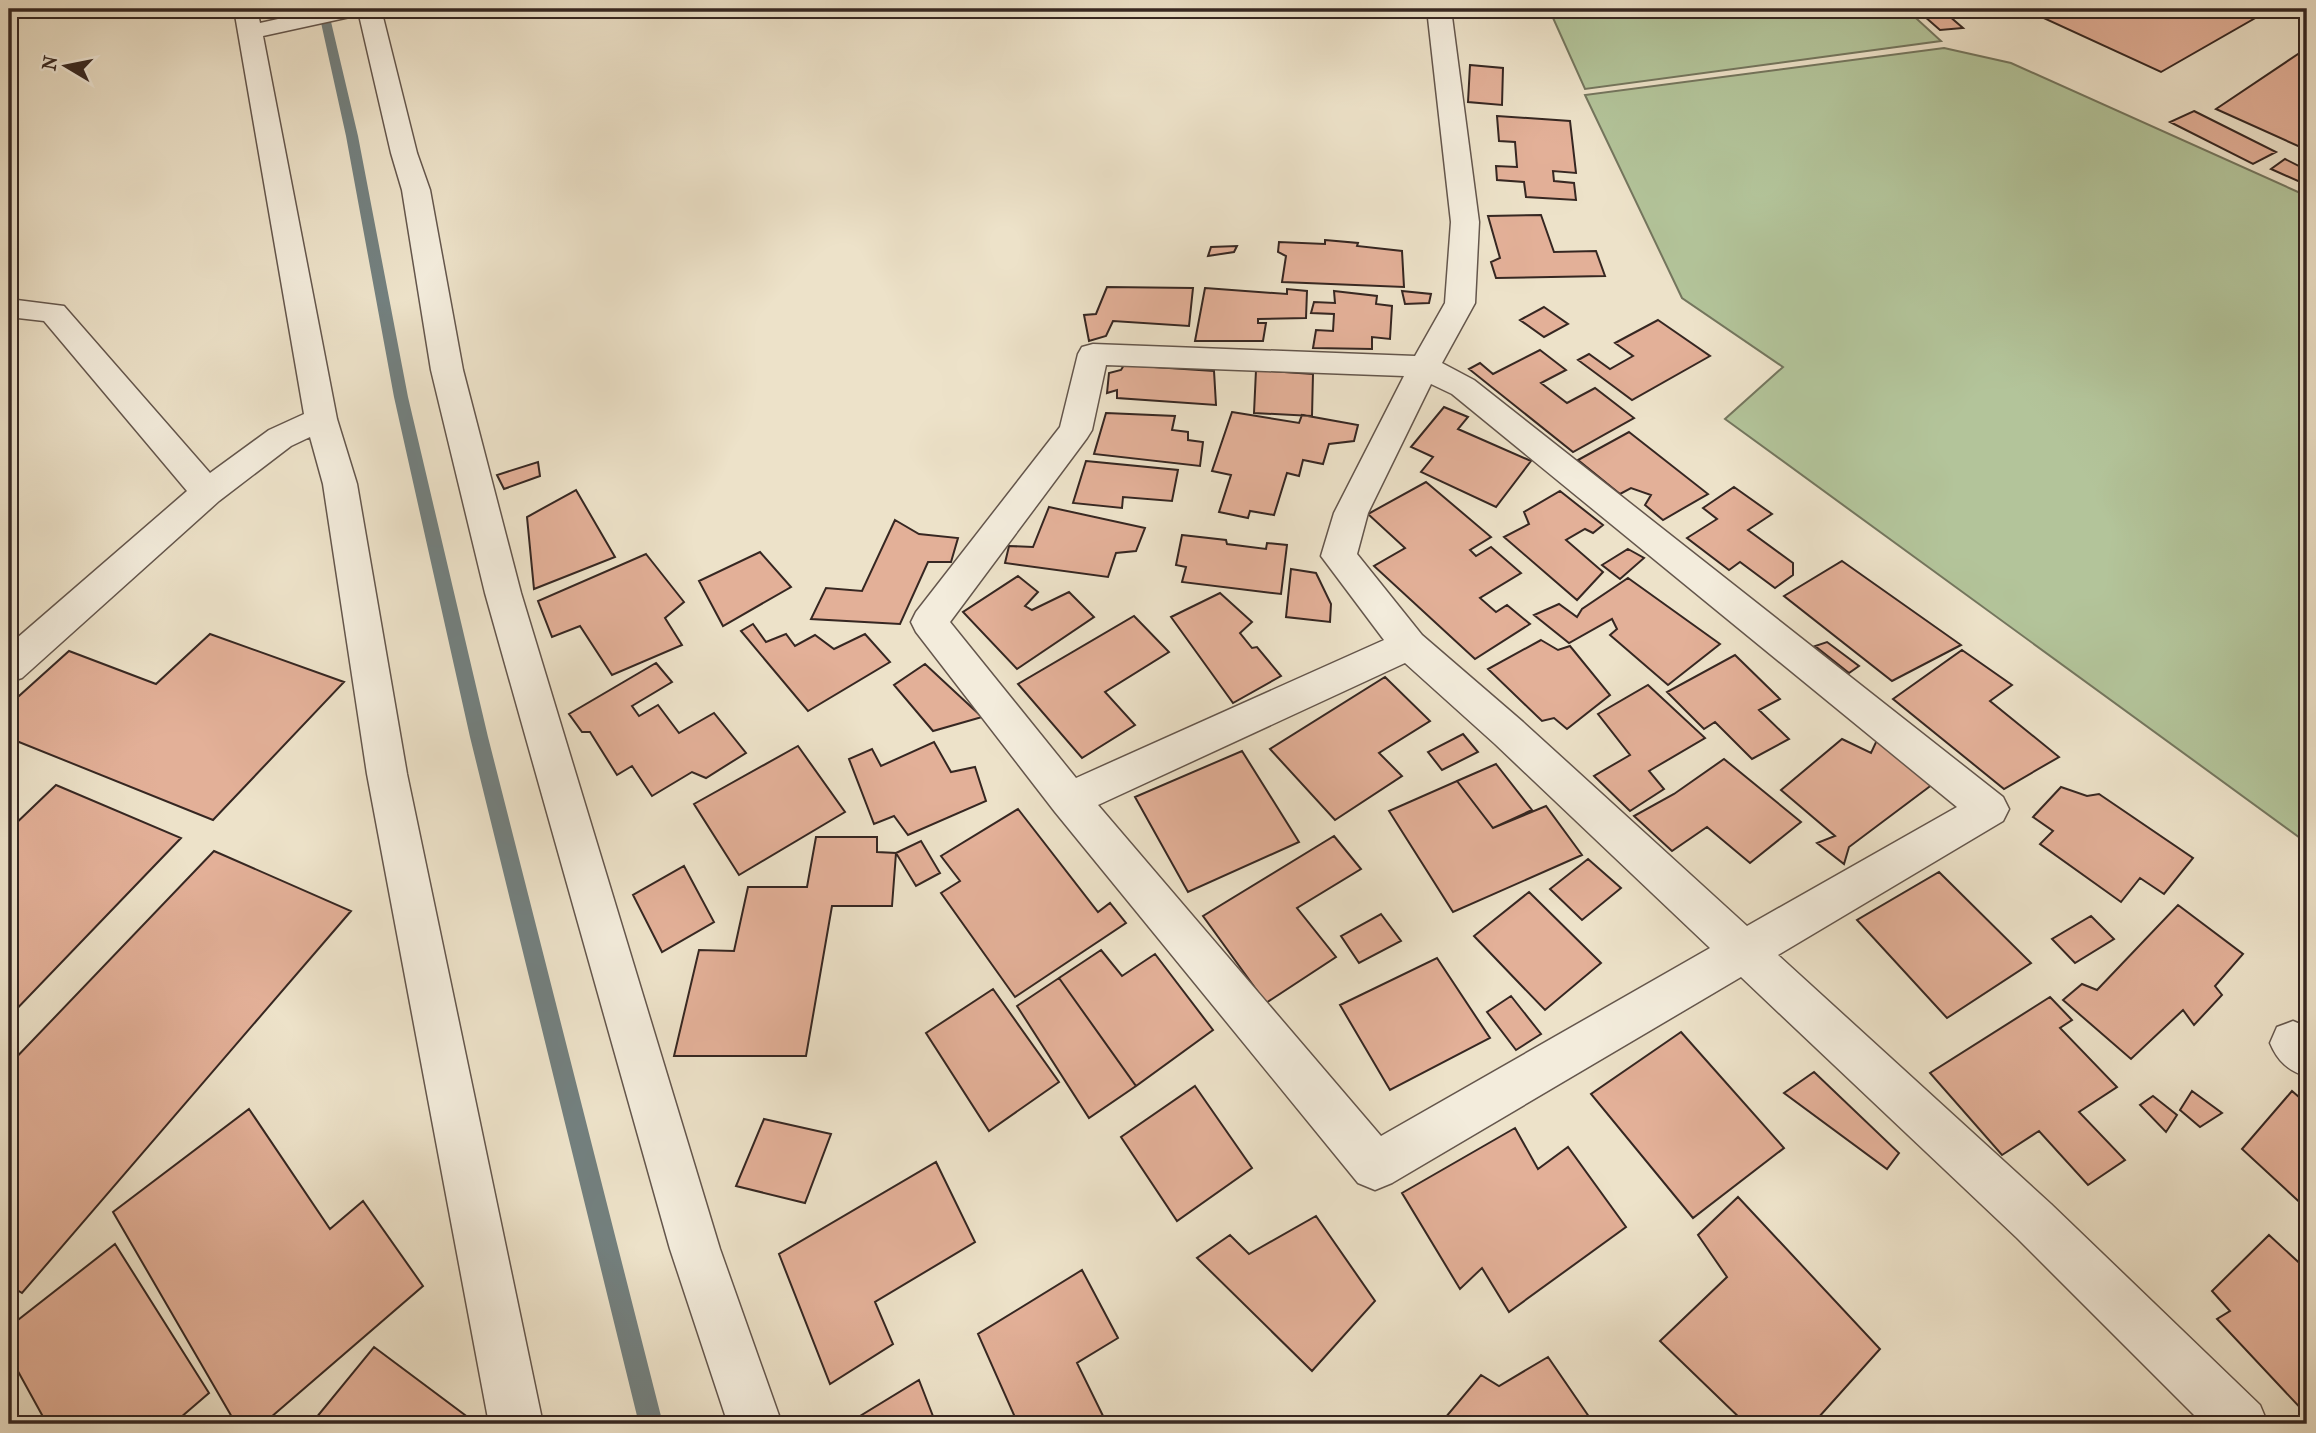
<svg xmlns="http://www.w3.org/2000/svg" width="2316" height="1433" viewBox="0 0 2316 1433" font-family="'IM FELL French Canon',serif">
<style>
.green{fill:#b3c49a;stroke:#74765e;stroke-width:2}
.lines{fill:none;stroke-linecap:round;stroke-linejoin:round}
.stream{fill:#73807f;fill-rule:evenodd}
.building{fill:#e3b098;stroke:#362722;stroke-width:2}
.street-casing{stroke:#64564c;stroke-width:3}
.street{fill:#f3ecdc;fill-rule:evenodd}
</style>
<rect width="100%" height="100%" fill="#ede2c9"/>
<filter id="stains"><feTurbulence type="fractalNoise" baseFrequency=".00286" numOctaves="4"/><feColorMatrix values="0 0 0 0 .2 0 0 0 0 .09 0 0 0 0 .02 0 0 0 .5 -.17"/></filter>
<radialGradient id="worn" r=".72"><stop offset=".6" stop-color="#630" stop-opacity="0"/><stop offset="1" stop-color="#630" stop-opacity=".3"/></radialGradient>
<path class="green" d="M1549 9H1906L1941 41 1585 89Z
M1944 48 2011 63 2307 196V843L1725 419 1783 367 1682 298 1585 95Z"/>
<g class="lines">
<path class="stream" d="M318 9H328L358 136 408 397 488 737 663 1424H639L470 737 394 397 346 136Z"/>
</g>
<path class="building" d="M1916 9H1941L1963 28 1940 30Z
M2024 9H2271L2161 72Z
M2307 48V150L2216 109Z
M1470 65 1503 68 1502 105 1468 102Z
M2194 111 2276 152 2253 164 2170 122Z
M1497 116 1570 121 1576 173 1553 171 1554 181 1574 183 1576 200 1526 197 1524 182 1497 180 1496 166 1517 167 1515 142 1499 141Z
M2285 159 2307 170V185L2271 169Z
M1541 215 1554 252 1596 251 1605 276 1496 278 1491 262 1500 258 1488 216Z
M1325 240 1358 243 1357 246 1402 251 1404 287 1282 282 1286 256 1278 252 1279 242 1325 244Z
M1237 246 1234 252 1208 256 1211 247Z
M1107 287 1193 288 1189 326 1113 321 1106 336 1089 341 1084 315 1096 314Z
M1205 288 1287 294V289L1307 291 1306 318 1258 319V323H1266L1263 341H1195Z
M1334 291 1377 296 1376 304 1392 306 1390 339 1372 337V349L1313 348 1316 330 1333 331 1334 314 1311 313 1314 302 1335 303Z
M1402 291 1431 294 1429 303 1405 304Z
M1544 307 1568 324 1544 337 1520 320Z
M1658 320 1710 356 1632 400 1578 360 1589 354 1610 369 1633 356 1615 343Z
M1540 350 1566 370 1541 383 1567 403 1595 388 1634 418 1573 452 1469 369 1480 363 1493 374Z
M1124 365 1214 371 1216 405 1117 398V390L1107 393 1109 373 1121 370Z
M1256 370 1313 374 1312 416 1254 413Z
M1444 407 1468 417 1458 429 1531 461 1496 507 1421 472 1433 457 1411 447Z
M1232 412 1299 423 1302 415 1358 425 1354 441 1329 444 1323 464 1303 460 1299 476 1287 473 1274 515 1250 511 1248 518 1219 512 1231 475 1212 471Z
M1106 413 1175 416 1172 430 1188 432V440L1203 442 1200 466 1094 454Z
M1629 432 1708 494 1663 520 1645 505 1651 495 1631 488 1620 494 1578 460Z
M1086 461 1178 470 1172 501 1123 497 1122 508 1073 503Z
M538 462 540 476 504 489 497 475Z
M1426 482 1491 537 1470 550 1476 556 1491 547 1521 573 1480 598 1496 612 1507 605 1530 624 1475 659 1374 566 1405 548 1368 514Z
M1734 487 1772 514 1748 530 1793 563V575L1775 588 1740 562 1729 570 1687 538 1717 519 1703 508Z
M576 490 615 557 534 589 527 517Z
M1560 491 1603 525 1593 533 1585 529 1566 540 1603 572 1577 600 1504 537 1529 524 1524 512Z
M1049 507 1145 528 1136 551 1116 553 1108 577 1005 563 1009 546 1033 547Z
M895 520 919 534 958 538 951 562H928L900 624 811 619 826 588 862 591Z
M1182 535 1226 540 1227 544 1266 549 1267 543 1287 545 1281 594 1182 582 1186 567 1176 565Z
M1628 549 1644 558 1620 579 1602 565Z
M760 552 791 587 723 626 699 581Z
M646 554 684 602 665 618 682 645 612 675 580 626 552 637 538 601Z
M1842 561 1961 645 1892 681 1784 596Z
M1291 569 1316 573 1331 604 1330 622 1286 617Z
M1018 576 1038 592 1025 606 1032 610 1069 592 1094 617 1017 669 963 612Z
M1628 578 1720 644 1668 685 1610 635 1617 629 1612 619 1569 643 1534 615 1559 604 1577 617 1582 609Z
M1220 593 1252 622 1240 633 1252 648 1257 647 1281 676 1233 703 1171 617Z
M1134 616 1169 652 1105 692 1135 725 1082 758 1018 684Z
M753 624 766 642 786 634 795 646 815 635 834 649 865 634 890 662 808 711 741 631Z
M210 634 344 682 213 820 9 738V705L69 651 156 684Z
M1541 640 1558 650 1570 646 1610 695 1567 729 1554 718 1542 721 1488 669Z
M1827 642 1859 666 1849 673 1815 646Z
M1962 650 2012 685 1990 701 2059 757 2004 789 1893 699Z
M1735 655 1780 699 1759 710 1789 739 1752 759 1715 722 1704 729 1667 692Z
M656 663 672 682 632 706 639 716 658 705 679 733 714 713 746 753 706 778 692 772 652 796 632 766 617 775 590 732H582L569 714Z
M925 664 982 717 933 731 894 685Z
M1385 677 1430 721 1379 753 1402 776 1335 820 1270 749Z
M1648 685 1705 738 1649 771 1664 789 1630 811 1594 776 1630 755 1598 714Z
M1463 734 1478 752 1442 770 1428 752Z
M1842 739 1871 753 1877 740 1933 784 1849 847 1844 864 1817 843 1835 836 1781 790Z
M934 742 951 772 975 767 986 801 908 835 894 816 874 824 849 759 872 749 881 766Z
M798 746 845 812 739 875 694 804Z
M1242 751 1299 842 1188 892 1135 797Z
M1724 759 1801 822 1750 863 1707 827 1672 851 1634 816 1674 794Z
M1496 764 1532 810 1493 828 1457 781Z
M1457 781 1493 828 1546 806 1582 855 1453 912 1389 811Z
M56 785 181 838 9 1017V830Z
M2061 787 2087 796 2099 794 2193 858 2164 894 2140 878 2121 902 2040 844 2053 831 2033 817Z
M1018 809 1098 912 1110 903 1126 923 1015 997 941 893 960 881 941 856Z
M1334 836 1361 869 1297 908 1336 957 1266 1003 1203 916Z
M816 837H877V852L896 853 892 906H832L806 1056H674L699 950 734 951 748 887H807Z
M921 841 940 873 916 886 896 853Z
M214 851 351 911 22 1293 9 1285V1065Z
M1588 859 1621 888 1582 920 1550 889Z
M684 866 714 922 662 952 633 895Z
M1939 872 2031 963 1947 1018 1857 920Z
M1529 892 1601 963 1545 1010 1474 936Z
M2178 905 2243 954 2215 986 2222 995 2194 1025 2183 1010 2131 1059 2063 1000 2082 984 2097 990Z
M1381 914 1401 941 1359 963 1341 936Z
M2091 916 2114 939 2075 963 2052 939Z
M1101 950 1122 976 1155 954 1213 1030 1136 1086 1059 978Z
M1437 958 1490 1038 1390 1090 1340 1005Z
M1059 978 1136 1086 1089 1118 1017 1006Z
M993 989 1059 1082 989 1131 926 1033Z
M1511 996 1541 1034 1516 1050 1487 1012Z
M2050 997 2072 1020 2060 1028 2117 1087 2079 1112 2125 1160 2088 1185 2039 1131 2002 1155 1930 1073Z
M1681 1032 1784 1148 1693 1218 1591 1094Z
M1814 1072 1899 1153 1887 1169 1784 1093Z
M1195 1086 1252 1168 1177 1221 1121 1137Z
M2192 1091 2222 1113 2200 1127 2180 1110Z
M2292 1091 2307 1104V1209L2242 1149Z
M2153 1096 2177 1115 2166 1132 2140 1105Z
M249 1109 330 1229 363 1201 423 1286 263 1424H236L113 1212Z
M764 1119 831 1134 805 1203 736 1186Z
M1515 1128 1538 1169 1568 1147 1626 1227 1509 1312 1482 1268 1460 1289 1402 1193Z
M936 1162 975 1242 875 1302 893 1344 830 1384 779 1254Z
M1738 1197 1880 1349 1818 1418 1824 1424H1746L1660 1341 1727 1277 1698 1235Z
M1316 1216 1375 1301 1312 1371 1197 1258 1230 1235 1249 1254Z
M2269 1235 2307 1270V1415L2217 1319 2230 1311 2212 1291Z
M115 1244 209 1393 173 1424H47L9 1355V1327Z
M1082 1270 1118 1338 1077 1363 1107 1424H1018L978 1334Z
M374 1347 477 1424H311Z
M1548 1357 1594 1424H1440L1481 1375 1499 1386Z
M919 1380 936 1424H847Z
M9 1406 23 1424H9Z"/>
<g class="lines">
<defs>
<path id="street" d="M234 9H257L260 23 323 9H381L417 153 430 190 463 370 521 593 720 1249 782 1424H728L670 1249 485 593 431 370 402 190 391 153 359 15 263 36 337 419 357 484 407 774 543 1424H489L367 774 323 484 310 437 291 446 219 501 22 678 9 682V645L187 491 44 321 9 317V299L64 306 210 473 269 430 304 414Z
M1427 9H1451L1479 222 1475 303 1442 363 1474 380 2003 797 2009 809 2003 821 1778 955 2051 1204 2260 1405 2268 1424H2203L2017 1238 1741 977 1392 1183 1375 1190 1358 1183 1055 812 916 632 911 622 916 612 1060 427 1078 354 1082 347 1093 344 1415 356 1445 303 1451 222ZM1106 365 1404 376 1334 513 1321 556 1384 640 1076 778 950 622 1087 438 1092 430ZM1431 384 1452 394 1957 807 1747 926 1523 722 1422 635 1357 554 1368 513ZM1405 663 1495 744 1710 948 1381 1136 1098 805Z
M2293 1021 2307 1027V1077C2288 1070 2278 1062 2270 1043L2277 1027Z"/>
</defs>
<use href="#street" class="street-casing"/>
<use href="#street" class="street"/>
</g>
<rect width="2316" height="1433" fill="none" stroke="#ede2c9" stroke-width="35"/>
<rect x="10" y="10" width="2295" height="1412" fill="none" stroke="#362722" stroke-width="3.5"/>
<rect x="18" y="18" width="2281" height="1398" fill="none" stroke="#362722" stroke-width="2"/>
<g transform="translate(66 66) rotate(280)" stroke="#f3ecdc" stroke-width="5" paint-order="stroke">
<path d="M0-5L12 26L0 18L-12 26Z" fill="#362722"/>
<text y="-10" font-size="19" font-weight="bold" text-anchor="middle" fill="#362722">N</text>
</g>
<rect width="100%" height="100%" filter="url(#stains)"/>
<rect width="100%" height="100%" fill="url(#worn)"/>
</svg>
